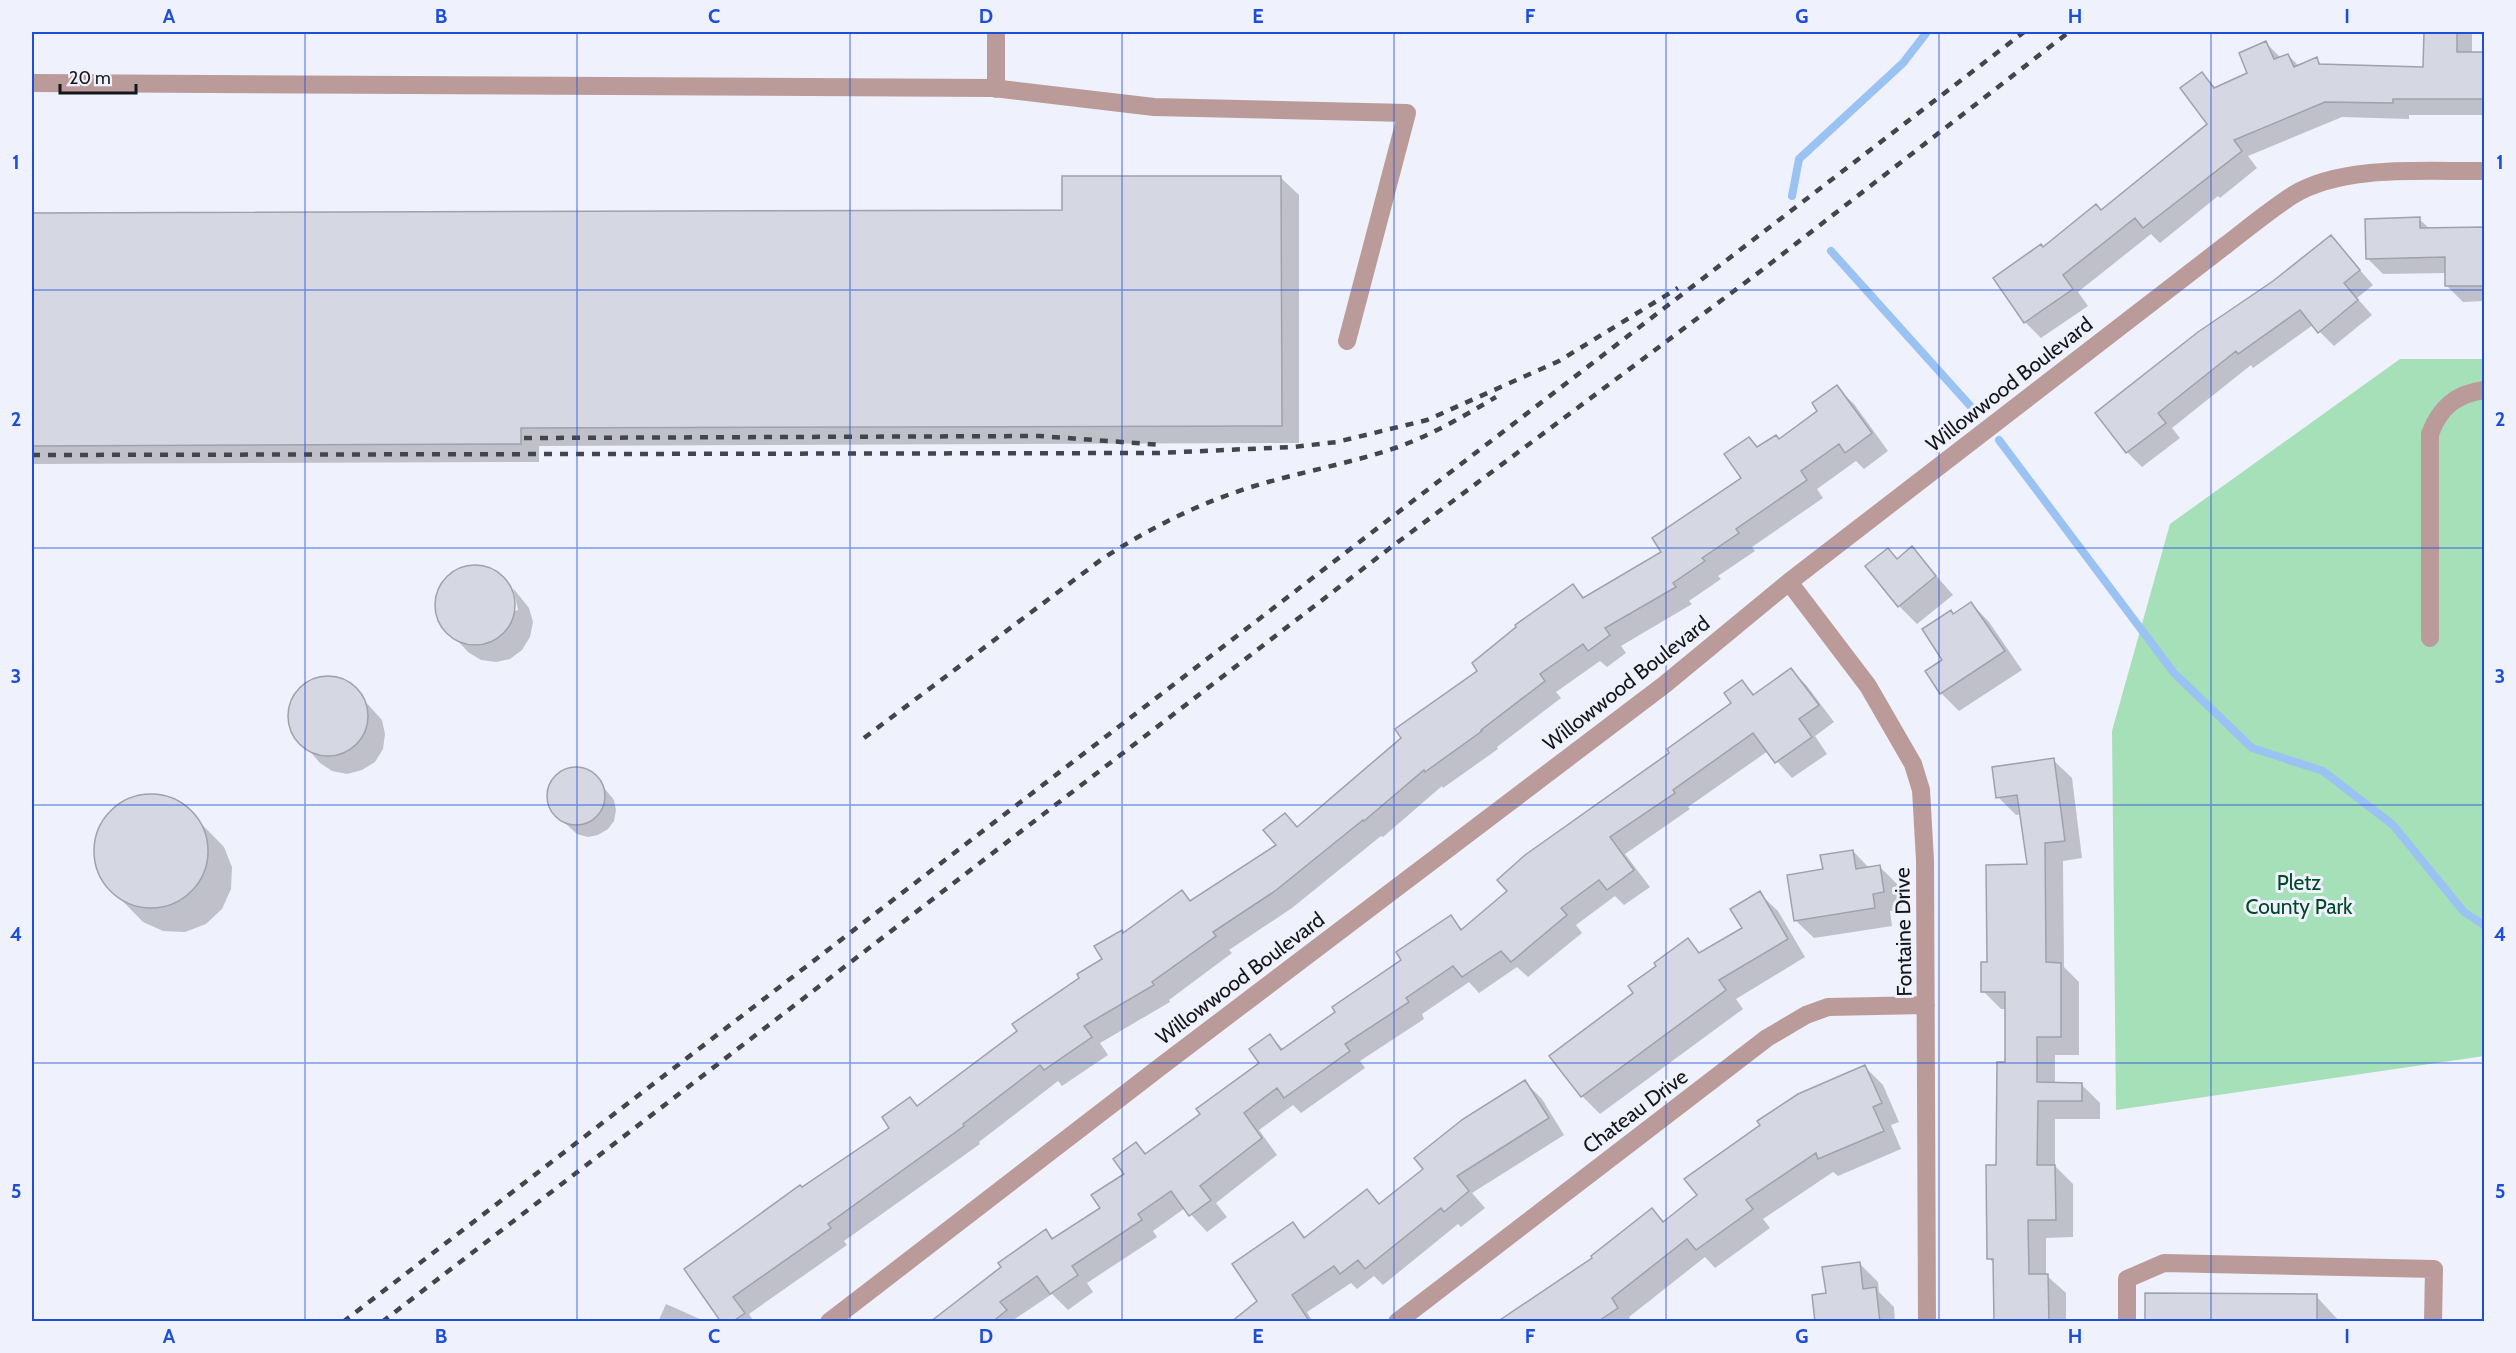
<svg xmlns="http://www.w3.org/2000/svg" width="2516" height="1353" viewBox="0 0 2516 1353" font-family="Cabin,sans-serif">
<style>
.green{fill:#a5e0b8}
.shadow{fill:#0003}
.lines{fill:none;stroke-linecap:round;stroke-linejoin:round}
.stream{stroke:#9ac2f3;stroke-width:8}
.building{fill:#d5d7e2;stroke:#9fa1ab;stroke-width:1.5}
.minor{stroke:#ba9b9a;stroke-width:18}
.rail{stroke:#44454a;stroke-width:4.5;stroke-dasharray:8 8;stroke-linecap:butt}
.grid{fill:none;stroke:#1d4ed8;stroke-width:1.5;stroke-opacity:0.55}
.labels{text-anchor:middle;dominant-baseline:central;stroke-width:6;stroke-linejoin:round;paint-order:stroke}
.street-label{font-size:21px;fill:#15161a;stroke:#eff1fc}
.park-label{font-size:21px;fill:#004926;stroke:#eff1fc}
.neatline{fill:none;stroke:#1d4ed8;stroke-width:2}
.grid-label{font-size:20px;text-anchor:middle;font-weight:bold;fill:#1d4ed8}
</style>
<rect width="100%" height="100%" fill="#eff1fc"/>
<path class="green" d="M2400 359H2484V1056L2116 1110 2112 731 2170 524Z"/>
<path class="shadow" d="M2425 32H2472V54H2484V115H2409V119L2342 117 2248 156 2257 168 2220 198 2218 196 2160 243 2151 234 2078 292 2088 306 2041 338 2025 322 2043 248 2101 212 2209 124 2202 74 2217 89 2249 74 2266 43 2281 58 2288 55 2299 66 2316 59 2323 66 2425 69Z
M1280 177 1299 195V443L539 446V462L32 464V214L1063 211Z
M2419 219 2430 229 2484 228V301L2463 302 2447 286V273L2383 274 2367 258Z
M2331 237 2373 285 2357 298 2372 315 2334 346 2313 325 2253 368 2251 365 2172 428 2180 438 2142 467 2127 452 2097 413 2273 282Z
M1836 387 1854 404 1888 451 1864 469 1856 461 1817 489 1823 498 1752 547 1755 551 1718 576 1721 579 1689 601 1692 604 1621 646 1626 653 1607 667 1600 661 1556 692 1561 698 1497 747 1498 749 1443 788 1442 786 1383 837 1381 836 1292 908 1229 950 1232 953 1169 1000 1170 1002 1100 1043 1108 1055 1062 1086 1058 1081 979 1142 980 1144 844 1241 847 1245 749 1314 754 1322H723L686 1269 891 1128 910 1099 918 1107 1019 1032 1104 960 1124 935 1182 892 1191 902 1278 845 1480 671 1573 586 1585 598 1663 552 1743 478 1749 438 1759 448 1779 441 1819 411Z
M1912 548 1953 595 1917 624 1899 606 1888 550 1898 560Z
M473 566 488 569 501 577 512 587H509L515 611 518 610 513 588 529 608 533 622 530 637 522 650 510 659 496 662 481 660 468 652 440 621 436 606 439 592 446 579 458 570Z
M1971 603 1989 622 2022 670 1959 711 1941 693 1944 660 1951 612 1954 615Z
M1791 670 1807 686 1834 722 1815 736 1827 754 1792 778 1768 751 1688 807 1690 809 1625 854 1650 887 1624 905 1615 896 1576 925 1582 933 1528 977 1517 967 1479 993 1469 982 1422 1014 1424 1019 1360 1061 1365 1068 1301 1113 1293 1105 1259 1130 1277 1155 1216 1203 1227 1217 1207 1232 1185 1208 1153 1231 1157 1237 1087 1283 1093 1292 1068 1310 1052 1294 1015 1319 1017 1322H932L1046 1231 1054 1239 1102 1208 1127 1175 1136 1144 1147 1154 1202 1114 1261 1063 1270 1036 1284 1050 1337 1013 1403 960 1450 917 1463 930 1671 753 1733 704 1742 682 1755 695Z
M327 678 342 680 354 689 382 720 385 734 383 749 375 762 362 770 347 774 332 771 320 763 292 731 289 717 292 702 300 689 312 681Z
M2053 760 2072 778 2082 858 2063 861 2064 967 2079 982V1055H2055V1084L2082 1085 2100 1103V1119H2055V1166L2073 1184V1237L2046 1238V1275L2066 1293V1322H1995L1994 1264 1989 1258 2007 1064V1009H2001L1983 991 1988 964 2029 866 2021 814 2016 815 1998 797Z
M577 769 587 771 596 778 614 800 616 810 614 821 608 829 598 835 588 837 577 834 556 815 550 806 548 795 551 785 557 776 566 770Z
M141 796 164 797 184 806 224 847 232 867 231 889 222 909 206 924 185 932 163 931 143 922 103 881 95 860V839L105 819 121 804Z
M1853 851 1870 869 1880 867 1898 885 1902 910 1890 911 1892 926 1814 938 1795 920Z
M1759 893 1778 911 1805 957 1736 999 1743 1009 1600 1114 1582 1096 1551 1056 1635 993 1659 966 1688 940 1701 954 1744 928Z
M1865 1067 1883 1085 1899 1122 1891 1125 1901 1149 1838 1176 1833 1172 1763 1219 1770 1228 1715 1268 1705 1257 1629 1317 1632 1322H1500L1594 1258 1652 1210 1665 1222Z
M1525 1082 1542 1099 1564 1135 1472 1193 1485 1208 1461 1227 1458 1224 1383 1285 1374 1276 1357 1289 1351 1283 1307 1312 1313 1322H1233L1260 1302 1293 1224 1306 1238 1367 1191 1381 1205 1425 1169Z
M1860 1264 1878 1282 1879 1292 1894 1307 1895 1322H1816L1827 1294Z
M2316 1296 2340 1322H2146Z
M666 1304 702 1320 703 1322H658Z"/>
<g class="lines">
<path class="stream" d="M1792 196 1799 159 1903 63 1927 32
M1831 251 1974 410
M1999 440 2174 673 2252 748 2323 771 2393 825 2464 912 2484 925"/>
</g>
<path class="building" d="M2424 32H2457V52H2484V99H2393V103L2325 102 2234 140 2242 151 2143 228 2135 218 2063 275 2073 289 2024 323 1993 278 2041 244 2043 247 2096 204 2101 210 2207 124 2180 88 2202 72 2214 88 2247 73 2239 53 2266 41 2274 59 2288 54 2294 67 2317 57 2319 64 2423 67Z
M1062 176H1281L1282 426 521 428V444L32 446V213L1062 210Z
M2420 217V228L2484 227V286H2445V257L2366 259 2365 219Z
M2331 235 2360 270 2344 283 2358 300 2318 333 2300 310 2238 354 2236 351 2158 413 2166 423 2126 453 2095 413 2198 332 2273 281Z
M1837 385 1872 433 1845 453 1839 444 1801 471 1807 480 1736 529 1739 533 1702 558 1705 561 1673 583 1676 587 1605 628 1610 635 1588 651 1583 644 1540 674 1545 681 1481 730 1482 731 1425 772 1424 770 1364 821 1363 820 1275 891 1213 932 1216 936 1152 982 1154 985 1084 1026 1092 1037 1044 1070 1040 1065 963 1124 964 1126 828 1224 831 1228 733 1297 745 1313 732 1322H721L684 1269 800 1185 802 1187 889 1128 882 1117 910 1097 917 1106 1017 1031 1012 1024 1079 978 1077 974 1102 959 1094 946 1122 930 1123 933 1182 890 1190 901 1276 845 1263 830 1285 813 1297 827 1401 738 1395 729 1477 671 1472 663 1516 627 1515 625 1573 584 1583 598 1661 552 1652 538 1741 478 1724 454 1749 437 1757 447 1776 435 1779 439 1817 411 1812 403Z
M1912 546 1936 576 1898 607 1865 566 1888 548 1897 559Z
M435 605a40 40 0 1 1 80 0a40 40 0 1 1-80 0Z
M1971 602 2005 651 1940 694 1925 671 1942 660 1922 629 1951 610 1953 614Z
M1791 668 1819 705 1799 719 1812 737 1775 763 1753 733 1673 790 1675 793 1610 837 1634 870 1607 890 1599 880 1561 908 1567 915 1511 962 1501 951 1462 977 1453 966 1406 998 1409 1002 1345 1044 1350 1051 1284 1098 1277 1088 1244 1113 1262 1138 1200 1186 1211 1200 1189 1216 1171 1191 1138 1214 1142 1220 1072 1266 1078 1275 1050 1294 1037 1276 1000 1302 1007 1310 992 1322H930L1001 1267 998 1263 1046 1229 1052 1239 1100 1208 1091 1195 1124 1174 1113 1159 1136 1142 1145 1154 1200 1114 1196 1109 1259 1063 1249 1049 1270 1034 1281 1050 1335 1012 1332 1007 1401 960 1396 952 1451 915 1461 930 1507 891 1497 880 1525 855 1669 753 1667 749 1731 703 1724 693 1742 680 1753 695Z
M288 716a40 40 0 1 1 80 0a40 40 0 1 1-80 0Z
M2054 758 2065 841 2045 843 2046 962 2061 963V1037H2037V1082L2082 1083V1101H2038L2037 1165H2055L2056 1220H2028L2029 1274H2048L2049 1322H1994L1993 1259H1987L1986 1165H1996L1997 1062H2005V992H1981V962H1987L1986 865 2027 864 2017 795 1996 798 1992 767Z
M547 796a29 29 0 1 1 58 0a29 29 0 1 1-58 0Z
M94 851a57 57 0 1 1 114 0a57 57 0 1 1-114 0Z
M1853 850 1856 869 1880 865 1884 892 1873 894 1875 908 1794 921 1787 875 1823 869 1820 855Z
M1760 891 1788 939 1719 980 1726 990 1581 1097 1549 1056 1633 993 1628 986 1656 966 1654 963 1688 938 1699 953 1742 928 1730 909Z
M1865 1065 1882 1103 1873 1107 1884 1131 1818 1159 1816 1153 1746 1200 1753 1209 1696 1250 1687 1239 1612 1298 1618 1308 1597 1322H1497L1592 1258 1591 1256 1652 1208 1663 1222 1697 1195 1684 1179 1760 1125 1757 1121 1798 1094Z
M1525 1080 1549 1118 1457 1176 1469 1191 1444 1212 1441 1208 1365 1269 1358 1260 1340 1274 1334 1266 1292 1295 1310 1322H1231L1257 1301 1232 1264 1293 1222 1304 1238 1367 1189 1379 1204 1423 1169 1414 1158 1463 1119Z
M1860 1262 1863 1289 1876 1287 1880 1322H1815L1812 1295 1826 1293 1822 1267Z
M2145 1293 2317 1294V1322H2145Z"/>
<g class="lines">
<path class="minor" d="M32 83 993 88 1154 107 1407 113 1347 341
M996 89V32
M1789 582 1868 686 1913 764 1921 790 1925 860 1927 1322
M2430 638V434C2440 407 2456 394 2484 390
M829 1322 1164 1064 1664 685 1789 582 2226 245C2248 228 2270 210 2293 195 2344 164 2427 172 2484 171
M1397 1322 1767 1038 1806 1015 1828 1007 1926 1005
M2127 1322V1279L2164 1263 2434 1269 2433 1322"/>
<path class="rail" d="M524 438 1039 436 1163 445
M32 455 1158 453 1293 447 1337 442 1427 420 1559 361 1678 288
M864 738 1102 559C1147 530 1193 506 1245 489 1294 473 1345 465 1395 448 1430 436 1464 416 1496 397
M343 1322 2024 32
M382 1322 1390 548 1762 270 2069 32"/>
</g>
<path class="grid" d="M305 32V1322M577 32V1322M850 32V1322M1122 32V1322M1394 32V1322M1666 32V1322M1939 32V1322M2211 32V1322M32 290H2484M32 548H2484M32 805H2484M32 1063H2484"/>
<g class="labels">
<g class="street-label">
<text transform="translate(2009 384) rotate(-38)">Willowwood Boulevard</text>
<text transform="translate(1626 683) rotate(-38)">Willowwood Boulevard</text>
<text transform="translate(1903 932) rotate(-91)">Fontaine Drive</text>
<text transform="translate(1240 978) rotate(-37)">Willowwood Boulevard</text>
<text transform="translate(1635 1111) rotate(-37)">Chateau Drive</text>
</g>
<g class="park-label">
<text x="2299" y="882">Pletz<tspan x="2299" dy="24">County Park</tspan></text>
</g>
</g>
<rect width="2516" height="1353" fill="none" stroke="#eff1fc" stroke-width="66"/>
<path d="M60 84v9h76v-9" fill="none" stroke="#15161a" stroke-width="3"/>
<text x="69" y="84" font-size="18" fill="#15161a" stroke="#eff1fc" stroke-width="4.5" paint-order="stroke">20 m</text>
<rect x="33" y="33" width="2450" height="1287" class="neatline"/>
<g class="grid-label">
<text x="169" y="23">A</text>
<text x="441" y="23">B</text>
<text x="714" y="23">C</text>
<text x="986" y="23">D</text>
<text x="1258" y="23">E</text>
<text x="1530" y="23">F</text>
<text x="1802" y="23">G</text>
<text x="2075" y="23">H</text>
<text x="2347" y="23">I</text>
<text x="16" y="169">1</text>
<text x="2500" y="169">1</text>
<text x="16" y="426">2</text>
<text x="2500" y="426">2</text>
<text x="16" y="683">3</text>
<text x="2500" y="683">3</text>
<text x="16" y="941">4</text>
<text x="2500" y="941">4</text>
<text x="16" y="1198">5</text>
<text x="2500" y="1198">5</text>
<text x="169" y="1343">A</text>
<text x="441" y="1343">B</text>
<text x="714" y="1343">C</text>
<text x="986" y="1343">D</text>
<text x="1258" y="1343">E</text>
<text x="1530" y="1343">F</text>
<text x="1802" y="1343">G</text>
<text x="2075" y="1343">H</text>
<text x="2347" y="1343">I</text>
</g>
</svg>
